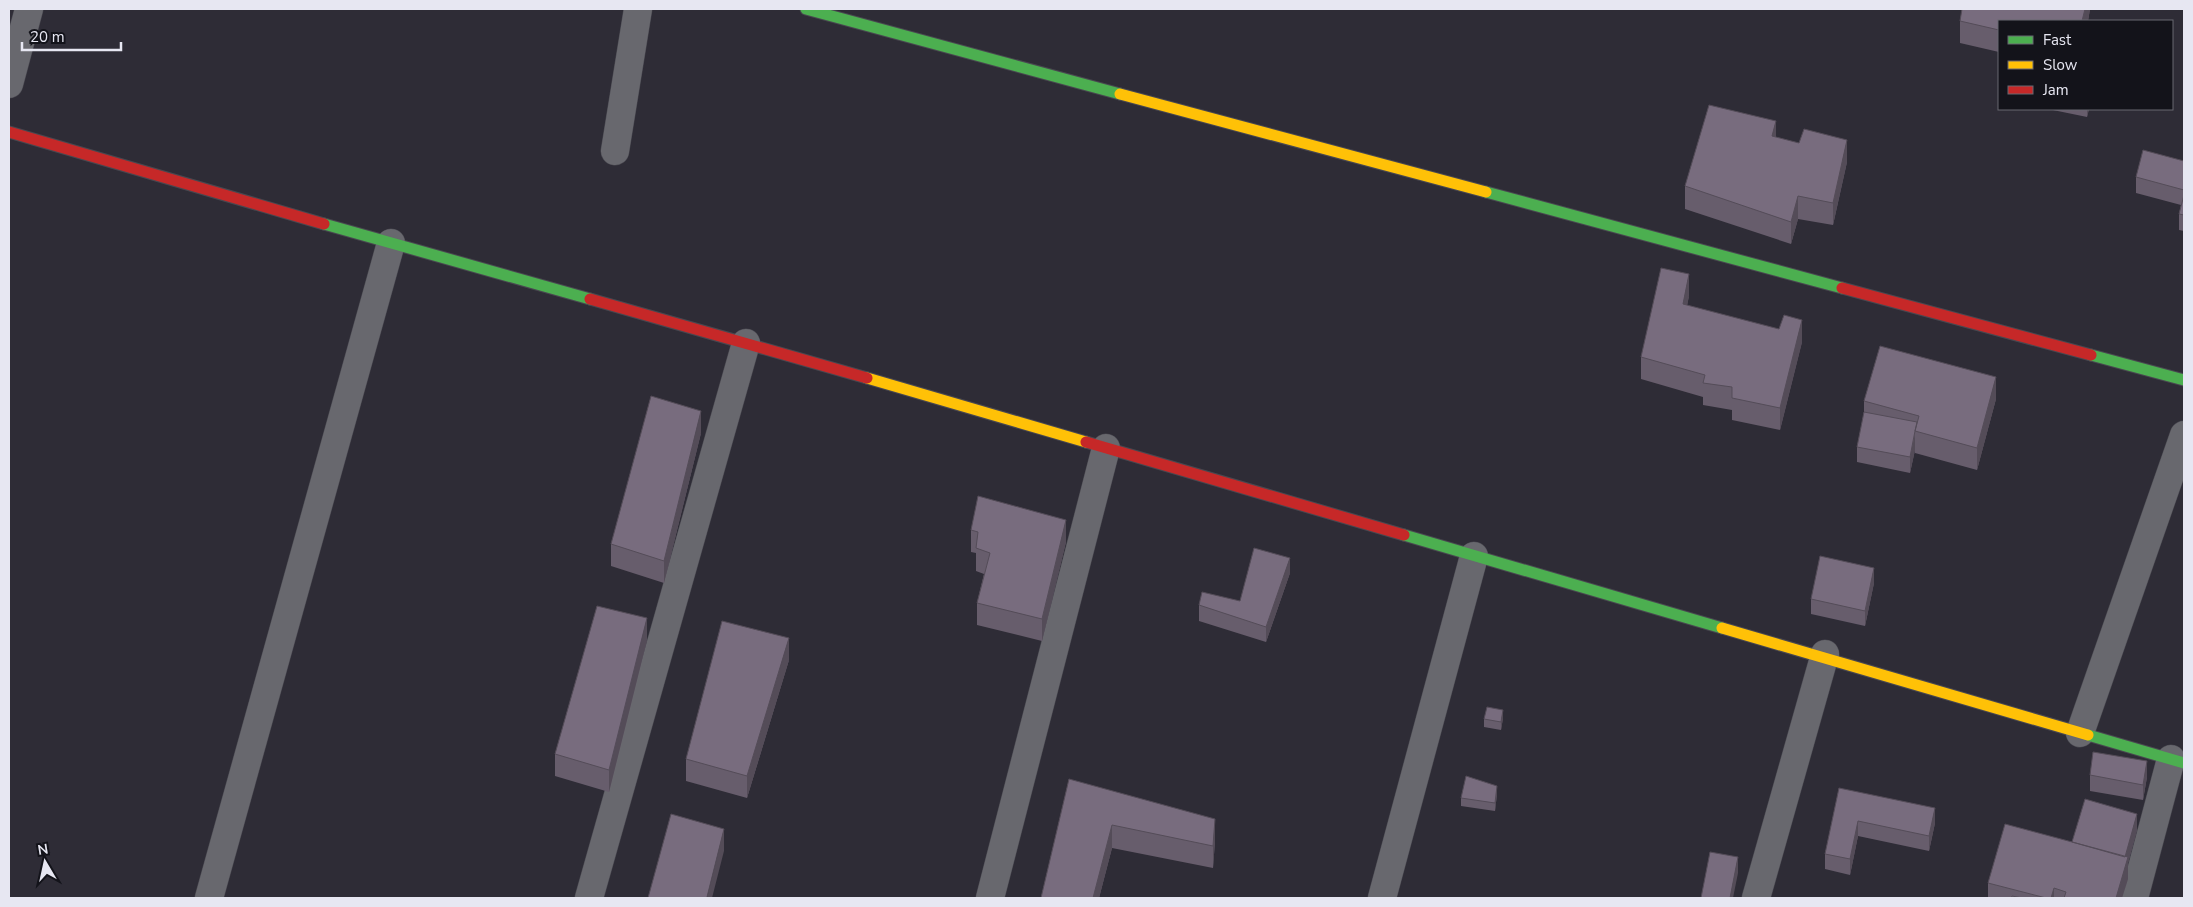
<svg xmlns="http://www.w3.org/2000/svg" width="2193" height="907" viewBox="0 0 2193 907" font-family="'Nunito Sans',sans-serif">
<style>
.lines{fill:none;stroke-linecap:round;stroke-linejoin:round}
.street-casing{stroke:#494850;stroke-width:29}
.fast-casing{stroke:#494850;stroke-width:13}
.slow-casing{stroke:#494850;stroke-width:13}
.jam-casing{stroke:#494850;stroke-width:13}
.street{stroke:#68686e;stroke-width:28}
.fast{stroke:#4caf50;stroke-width:11}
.slow{stroke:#ffc107;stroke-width:11}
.jam{stroke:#c62828;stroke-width:11}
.wall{fill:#675d6c}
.shaded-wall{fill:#544c58}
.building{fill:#786c7e;stroke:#544c58}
</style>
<rect width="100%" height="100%" fill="#2e2c36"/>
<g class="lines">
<defs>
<path id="street" d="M9 84 29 9
M615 151 638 9
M2080 733 2184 435
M209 898 391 243
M589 898 746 343
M990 898 1106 448
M1382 898 1474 556
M1756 898 1825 654
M2134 898 2171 759"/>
<path id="fast" d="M806 9 1120 94
M1486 192 1842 288
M324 224 590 299
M2091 355 2184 380
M1404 535 1722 628
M2088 735 2184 763"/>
<path id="slow" d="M1120 94 1486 192
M867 378 1086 442
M1722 628 2088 735"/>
<path id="jam" d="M9 132 324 224
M1842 288 2091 355
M590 299 867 378
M1086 442 1404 535"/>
</defs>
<use href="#street" class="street-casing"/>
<use href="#fast" class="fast-casing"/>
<use href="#slow" class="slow-casing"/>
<use href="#jam" class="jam-casing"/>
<use href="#street" class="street"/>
<use href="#fast" class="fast"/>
<use href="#slow" class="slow"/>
<use href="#jam" class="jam"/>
</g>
<path class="wall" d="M2090 9 2088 21H1999V52L1960 43V21Z
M2048 109H2089L2087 117Z
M1776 137 1847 162 1833 225 1798 219 1791 244 1685 209V186Z
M2184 161V231L2179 230V214L2181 205 2136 193V177Z
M1689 296 1687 305 1802 342 1780 430 1732 420V410L1703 405V397L1641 379V357Z
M1996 399 1977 470 1915 453V450L1910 473 1857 462V447L1864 412V401Z
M701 433 664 583 611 566V544Z
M971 530 1066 542 1042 641 977 625V603L984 574 976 571V553L971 552Z
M1290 573 1266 642 1199 621V605L1240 601Z
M1874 583 1865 626 1811 614V599Z
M647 640 609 792 555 776V754Z
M789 660 747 798 686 781V759Z
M1503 718 1501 730 1484 727V719Z
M2090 775 2147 777 2143 800 2090 791Z
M1069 779 1215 841 1213 868 1112 848 1099 898H1041Z
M1839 788 1935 823 1929 851 1858 836 1850 875 1825 869V854Z
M1497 794 1495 811 1461 806V798Z
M2137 830 2128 863V879L2122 898H1988V883L2072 842Z"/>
<path class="shaded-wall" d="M2085 9H2090L2088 21H2082Z
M2087 109H2089L2087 117Z
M1776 121V144L1772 136Z
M1847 140V162L1833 225V203Z
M1798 196V219L1791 244V222Z
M1689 274V296L1683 327V304Z
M1802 320V342L1780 430V408Z
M1996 377V399L1977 470V448Z
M701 411V433L664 583V561Z
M1915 434V450L1910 473V457Z
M1066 520V542L1042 641V619Z
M1290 558V573L1266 642V627Z
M1874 568V583L1865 626V611Z
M647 618V640L609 792V770Z
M789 638V660L747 798V776Z
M1503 710V718L1501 730V722Z
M2147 761V777L2143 800V785Z
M1497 786V794L1495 811V803Z
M1935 808V823L1929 851V836Z
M2137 814V830L2128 863V879L2122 898H2116L2124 859Z
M1215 819V841L1213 868V846Z
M1858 821V836L1850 875V859Z
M1112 825V848L1099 898H1093Z
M724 829V851L712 898H707Z
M1738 857V873L1733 898H1730Z
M2054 888V898H2051Z"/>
<path class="building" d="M1962 9H2085L2082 21H1999V30L1960 21Z
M1709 105 1776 121 1772 136 1799 143 1804 129 1847 140 1833 203 1798 196 1791 222 1685 186Z
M2143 150 2184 161V190L2136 177Z
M2184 195V215L2179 214Z
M1661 268 1689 274 1683 304 1779 329 1784 315 1802 320 1780 408 1732 398V387L1703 383 1705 375 1641 357Z
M1880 346 1996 377 1977 448 1915 431 1919 416 1864 401Z
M651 396 701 411 664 561 611 544Z
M1864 412 1917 422 1915 431 1910 457 1857 447Z
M978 496 1066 520 1042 619 977 603 990 553 976 548 978 532 971 530Z
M1254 548 1290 558 1266 627 1199 605 1202 592 1240 601Z
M1820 556 1874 568 1865 611 1811 599Z
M597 606 647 618 609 770 555 754Z
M722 621 789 638 747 776 686 759Z
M1487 707 1503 710 1501 722 1484 719Z
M2093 752 2147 761 2143 785 2090 775Z
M1466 776 1497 786 1495 803 1461 798Z
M1069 779 1215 819 1213 846 1112 825 1093 898H1041Z
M1839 788 1935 808 1929 836 1858 821 1850 859 1825 854Z
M2085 799 2137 814 2125 857 2072 842Z
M671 814 724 829 707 897 709 898H648Z
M2005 824 2128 857 2116 898H2064L2066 892 2054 888 2051 898H2046L1988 883Z
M1710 852 1738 857 1730 898H1701Z
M2012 896 2022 898H2011Z"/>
<rect width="2193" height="907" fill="none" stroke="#e7e7f2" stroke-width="20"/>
<rect x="1998" y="20" width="175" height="90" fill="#13131a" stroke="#686870"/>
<rect x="2008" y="36" width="25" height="8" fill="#4caf50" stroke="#686870"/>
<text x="2043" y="45" font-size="15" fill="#e7e7f2">Fast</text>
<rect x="2008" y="61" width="25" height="8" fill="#ffc107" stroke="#686870"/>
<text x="2043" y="70" font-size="15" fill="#e7e7f2">Slow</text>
<rect x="2008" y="86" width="25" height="8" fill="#c62828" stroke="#686870"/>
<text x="2043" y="95" font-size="15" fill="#e7e7f2">Jam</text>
<g transform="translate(45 862) rotate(351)" stroke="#13131a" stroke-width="4" paint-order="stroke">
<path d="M0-4L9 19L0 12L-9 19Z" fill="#e7e7f2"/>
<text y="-8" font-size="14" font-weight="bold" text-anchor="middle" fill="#e7e7f2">N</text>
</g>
<path d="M22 42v8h99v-8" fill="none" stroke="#e7e7f2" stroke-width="2.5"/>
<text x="30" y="42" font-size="15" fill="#e7e7f2" stroke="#13131a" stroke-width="4" paint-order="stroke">20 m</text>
</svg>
